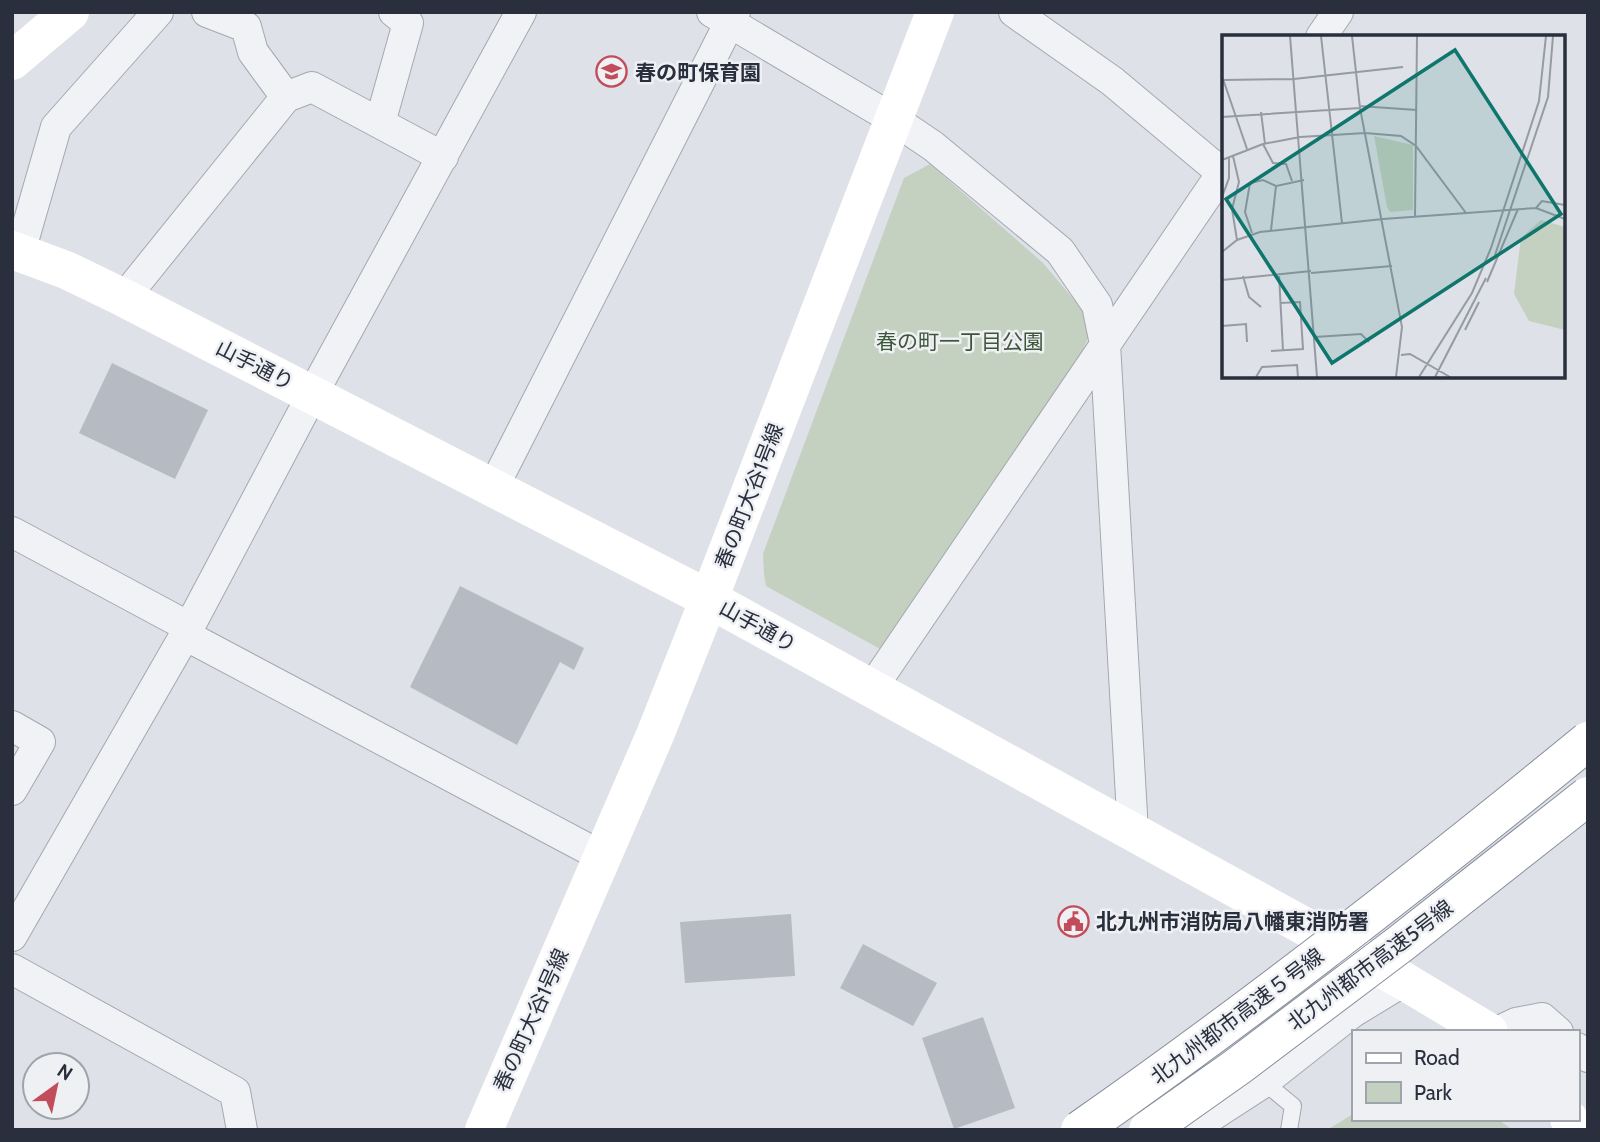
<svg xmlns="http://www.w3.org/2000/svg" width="1600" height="1142" viewBox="0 0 1600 1142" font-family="Cabin,'Noto Sans JP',sans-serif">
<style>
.green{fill:#c4d0c0}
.building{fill:#b6bbc3}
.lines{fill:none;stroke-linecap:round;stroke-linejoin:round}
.lane-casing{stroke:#a4a8b0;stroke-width:18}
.street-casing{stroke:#a4a8b0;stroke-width:32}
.lane{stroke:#f1f2f5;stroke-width:16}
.street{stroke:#f1f2f5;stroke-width:30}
.secondary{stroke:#fff;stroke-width:38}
.highway-bridge-casing{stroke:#878f9c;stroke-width:40;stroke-linecap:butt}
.highway-bridge{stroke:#fff;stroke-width:38}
.labels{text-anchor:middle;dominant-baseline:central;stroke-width:5;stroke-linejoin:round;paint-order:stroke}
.poi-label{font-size:21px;font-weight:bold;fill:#292f3c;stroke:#eef0f4;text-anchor:start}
.park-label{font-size:21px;fill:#3c5737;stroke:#eef0f4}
.street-label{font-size:21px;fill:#292f3c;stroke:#eef0f4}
.inset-road{fill:none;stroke:#969aa3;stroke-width:2}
.view{fill:#0f766e;fill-opacity:0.15;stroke:#0f766e;stroke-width:3.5}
.inset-edge{fill:none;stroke:#292f3c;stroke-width:3.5}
</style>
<rect width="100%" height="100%" fill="#dee1e7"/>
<path class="green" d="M930 164 1043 263 1086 314 1091 332 1076 364 882 650 766 586 764 574 763 554 904 178Z
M1353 1114V1119H1497L1513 1130H1327Z"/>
<path class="building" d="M112 363 208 410 175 479 79 433Z
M460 586 584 648 574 670 560 662 517 745 410 687Z
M791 914 795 976 685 983 680 922Z
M863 944 937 983 913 1026 840 988Z
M983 1017 1015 1108 954 1129 922 1038Z"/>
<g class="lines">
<defs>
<path id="lane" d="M1264 1082 1293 1106 1289 1130"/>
<path id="street" d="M207 12 246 27 253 52 286 97
M712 12 893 119 933 146 1060 251 1097 305 1105 344 1133 832
M1014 12 1112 81 1222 173
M1321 37 1338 12
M380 123 408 23 394 12
M20 252 56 127 158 12
M124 298 286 97 312 87 443 157
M493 488 735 12
M12 532 189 627
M185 635 603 857
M872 688 1224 170
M12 726 40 742 12 790
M12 936 185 635 312 395 521 12
M12 969 235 1092 242 1130
M1497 1032 1516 1023 1542 1018 1558 1032
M1577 1048 1588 1057
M1190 1130 1264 1082 1353 1012 1404 981"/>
</defs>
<use href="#lane" class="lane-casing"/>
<use href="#street" class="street-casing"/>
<use href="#lane" class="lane"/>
<use href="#street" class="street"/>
<path class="secondary" d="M12 61 70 12
M12 250 66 270 124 298 709 599 1404 981 1489 1032
M1569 1119 1575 1130
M484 1130 655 735 709 599 935 12"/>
<defs>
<path id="highway-bridge" d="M1080 1130C1255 1008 1423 876 1588 741
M1148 1130 1237 1067 1400 944 1588 796"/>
</defs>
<use href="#highway-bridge" class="highway-bridge-casing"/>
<use href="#highway-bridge" class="highway-bridge"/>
</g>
<defs>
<symbol id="school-ring" viewBox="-11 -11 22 22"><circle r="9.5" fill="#eef0f4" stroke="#c34c5b" stroke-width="1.5"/><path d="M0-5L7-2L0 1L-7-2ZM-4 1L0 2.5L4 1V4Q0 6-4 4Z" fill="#c34c5b"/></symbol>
<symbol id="civic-ring" viewBox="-11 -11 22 22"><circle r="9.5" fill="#eef0f4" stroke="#c34c5b" stroke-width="1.5"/><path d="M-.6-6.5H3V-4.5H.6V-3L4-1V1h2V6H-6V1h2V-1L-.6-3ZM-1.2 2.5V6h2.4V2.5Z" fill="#c34c5b"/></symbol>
</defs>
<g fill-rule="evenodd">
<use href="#school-ring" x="594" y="54" width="35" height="35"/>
<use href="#civic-ring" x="1056" y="904" width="35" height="35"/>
</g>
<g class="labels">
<g class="poi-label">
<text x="635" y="72">春の町保育園</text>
<text x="1096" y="921">北九州市消防局八幡東消防署</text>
</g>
<g class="park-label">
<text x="960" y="341">春の町一丁目公園</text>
</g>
<g class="street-label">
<text transform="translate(255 365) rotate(27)">山手通り</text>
<text transform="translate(749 496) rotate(-69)">春の町大谷1号線</text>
<text transform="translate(758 626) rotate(29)">山手通り</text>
<text transform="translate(1370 965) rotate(-37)">北九州都市高速5号線</text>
<text transform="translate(1237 1016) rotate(-37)">北九州都市高速５号線</text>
<text transform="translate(531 1020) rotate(-66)">春の町大谷1号線</text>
</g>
</g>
<g transform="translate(1222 35)">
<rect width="343" height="343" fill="#dee1e7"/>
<path d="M152 101 191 110V175L168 177 165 172ZM319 185 343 192V295L307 286 292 259 299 203Z" fill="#c4d0c0"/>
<path class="inset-road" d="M68 1 95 342M99 1 120 188M130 1 138 73 180 292 174 342M1 44 25 114M1 45 72 44 181 32M137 71 195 75M39 77 43 109M0 82 138 73M41 109 51 128 64 129 70 146M11 121 17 147 10 174 15 205M0 125 41 109 78 102 143 98 179 101 194 111 244 178M0 162 7 143V123M314 173 320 166 343 170M193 182 195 1M49 195 54 151 82 145M30 198 23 177 28 148 41 145 54 151M0 217 15 205 38 197 161 184 314 173 343 184M273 220 326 62 331 1M89 238 170 231M57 239 61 316M21 241 27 262 39 272M0 245 89 236M265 247 296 174M0 291 24 289 25 307M243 295 257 267M93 302 139 299 147 307M49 316 81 314 78 267 58 268M179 320 188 319 228 342M34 342 40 332 75 330 76 342M197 342 250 258 269 213 317 66 324 1M213 342 264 243"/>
<path class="view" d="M233 15 339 179 110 328 4 164Z"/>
<rect width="343" height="343" class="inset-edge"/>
</g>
<rect width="1600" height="1142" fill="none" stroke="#292f3c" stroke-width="28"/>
<rect x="1352" y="1030" width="228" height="91" fill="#eef0f4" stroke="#9fa3aa" stroke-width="2"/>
<rect x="1366" y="1053" width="35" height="10" fill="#ffffff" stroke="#9fa3aa" stroke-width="2"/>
<text x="1414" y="1065" font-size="21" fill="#292f3c">Road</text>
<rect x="1366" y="1082" width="35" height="21" fill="#c4d0c0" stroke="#9fa3aa" stroke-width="2"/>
<text x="1414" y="1100" font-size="21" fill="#292f3c">Park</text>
<g transform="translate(56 1086) rotate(33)"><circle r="33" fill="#eef0f4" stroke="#9fa3aa" stroke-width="2"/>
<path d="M0-5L12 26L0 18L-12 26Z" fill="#c34c5b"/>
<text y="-10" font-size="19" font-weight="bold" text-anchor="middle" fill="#292f3c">N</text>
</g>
</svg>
